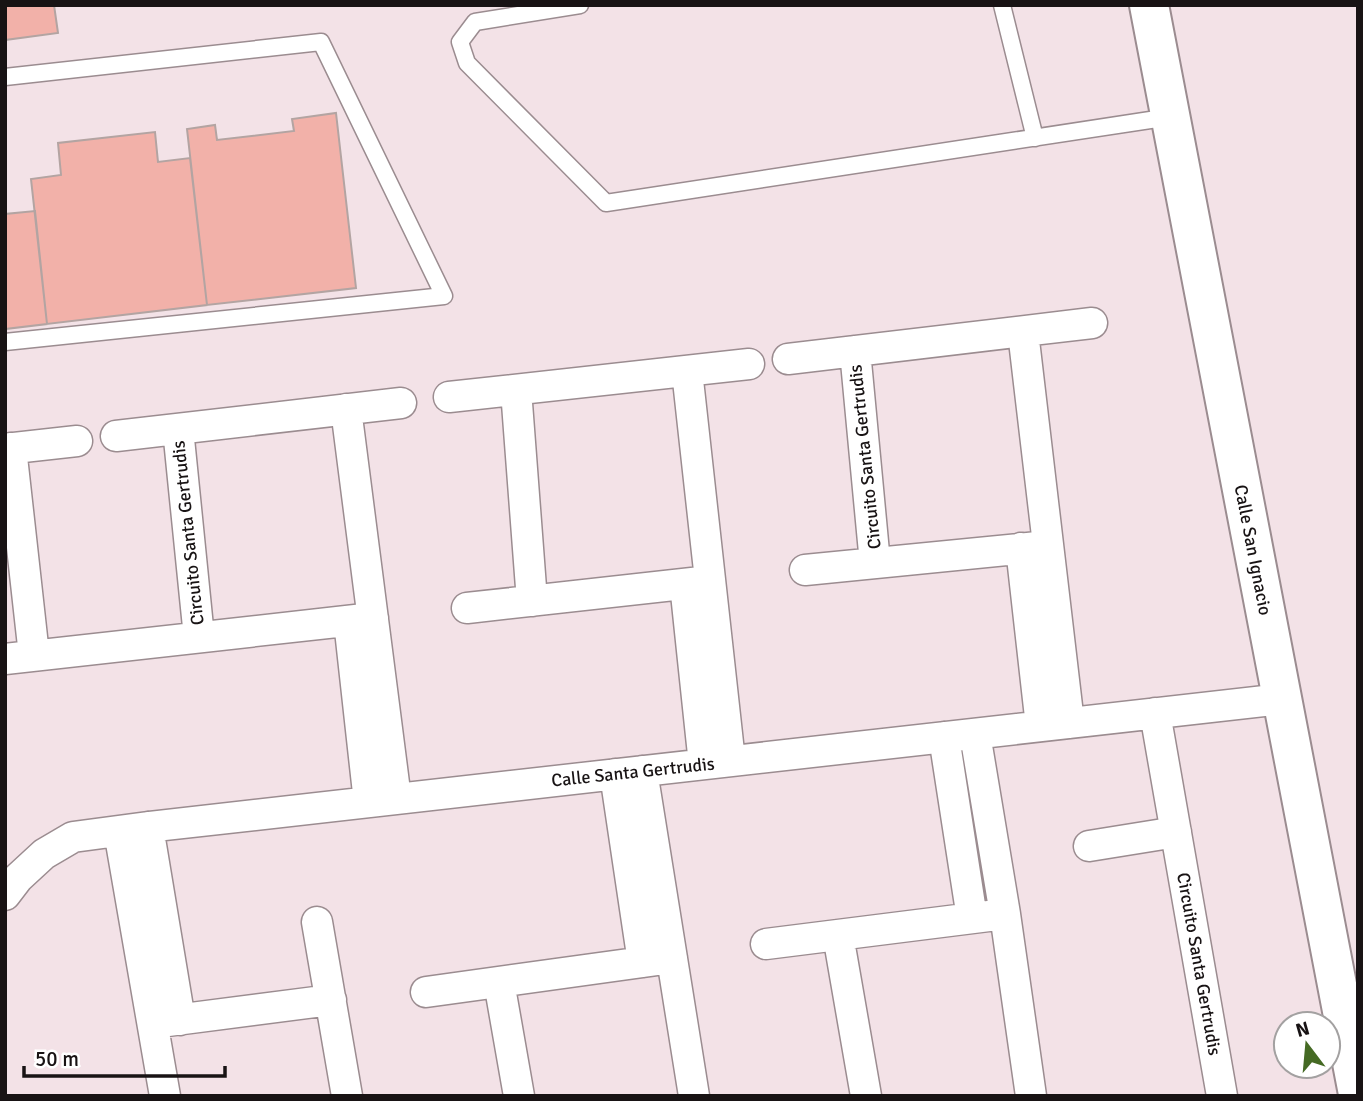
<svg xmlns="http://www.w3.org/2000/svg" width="1363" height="1101" viewBox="0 0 1363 1101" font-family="Signika,sans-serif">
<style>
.building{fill:#f2b1a9;stroke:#b3a4a2;stroke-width:2}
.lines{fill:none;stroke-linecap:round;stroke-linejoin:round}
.lane-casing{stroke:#9b8c90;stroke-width:19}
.street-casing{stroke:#9b8c90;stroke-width:33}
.secondary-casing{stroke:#9b8c90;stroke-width:42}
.lane{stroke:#fff;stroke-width:16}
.street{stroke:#fff;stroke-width:30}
.secondary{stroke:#fff;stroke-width:38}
.labels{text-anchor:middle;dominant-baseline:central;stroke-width:5;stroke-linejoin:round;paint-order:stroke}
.street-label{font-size:18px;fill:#181314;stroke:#fff}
</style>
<rect width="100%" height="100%" fill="#f3e2e7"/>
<path class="building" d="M5 5H54L58 33 5 40Z
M336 113 356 288 207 305 187 129 215 125 217 140 294 131 292 119Z
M155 132 158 162 190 158 207 305 47 324 31 179 61 175 58 143Z
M35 211 47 324 5 329V214Z"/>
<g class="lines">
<defs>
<path id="lane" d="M580 5 475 22 460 42 467 63 606 203 1170 117
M1002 5 1035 138
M5 77 321 42 444 296 5 342"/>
<path id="street" d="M1023 332 1069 723
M855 351 875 563
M788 359 1092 323
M687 371 730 761
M516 390 532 601
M449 397 749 364
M346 409 396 799
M178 429 199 637
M116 436 401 403
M11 448 34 655
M5 449 77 441
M1021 548 1041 726
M805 570 1048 546
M685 584 704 764
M467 608 710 581
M349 621 369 802
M5 659 373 618
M1155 713 1222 1096
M975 734 1005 914 1031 1096
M944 737 972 918
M642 771 694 1096
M615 774 643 962
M148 827 180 1020
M119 831 165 1096
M1089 846 1176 832
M5 895 18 878 44 854 73 837 148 827 1282 699
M317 922 347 1096
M838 935 866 1096
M766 944 1005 914
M499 982 519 1096
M426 992 672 958
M160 1022 331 1000"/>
<path id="secondary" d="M1149 5 1358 1094"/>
</defs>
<use href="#lane" class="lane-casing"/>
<use href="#street" class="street-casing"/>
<use href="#secondary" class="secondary-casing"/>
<use href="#lane" class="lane"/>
<use href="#street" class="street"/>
<use href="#secondary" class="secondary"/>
</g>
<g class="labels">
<g class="street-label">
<text transform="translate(865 457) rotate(-96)">Circuito Santa Gertrudis</text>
<text transform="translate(188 533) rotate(-96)">Circuito Santa Gertrudis</text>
<text transform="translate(1253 550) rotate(79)">Calle San Ignacio</text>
<text transform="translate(633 772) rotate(-6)">Calle Santa Gertrudis</text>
<text transform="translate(1199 964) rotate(80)">Circuito Santa Gertrudis</text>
</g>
</g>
<rect width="1363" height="1101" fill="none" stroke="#181314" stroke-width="14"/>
<g transform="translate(1307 1045) rotate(344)"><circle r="33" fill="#ffffff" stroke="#a3a1a1" stroke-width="2"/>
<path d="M0-5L12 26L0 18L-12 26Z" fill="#456a24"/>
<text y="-10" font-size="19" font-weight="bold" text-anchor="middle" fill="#181314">N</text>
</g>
<path d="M24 1066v10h201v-10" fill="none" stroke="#181314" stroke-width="3.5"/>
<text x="35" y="1066" font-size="21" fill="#181314" stroke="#ffffff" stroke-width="5" paint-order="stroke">50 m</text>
</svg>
